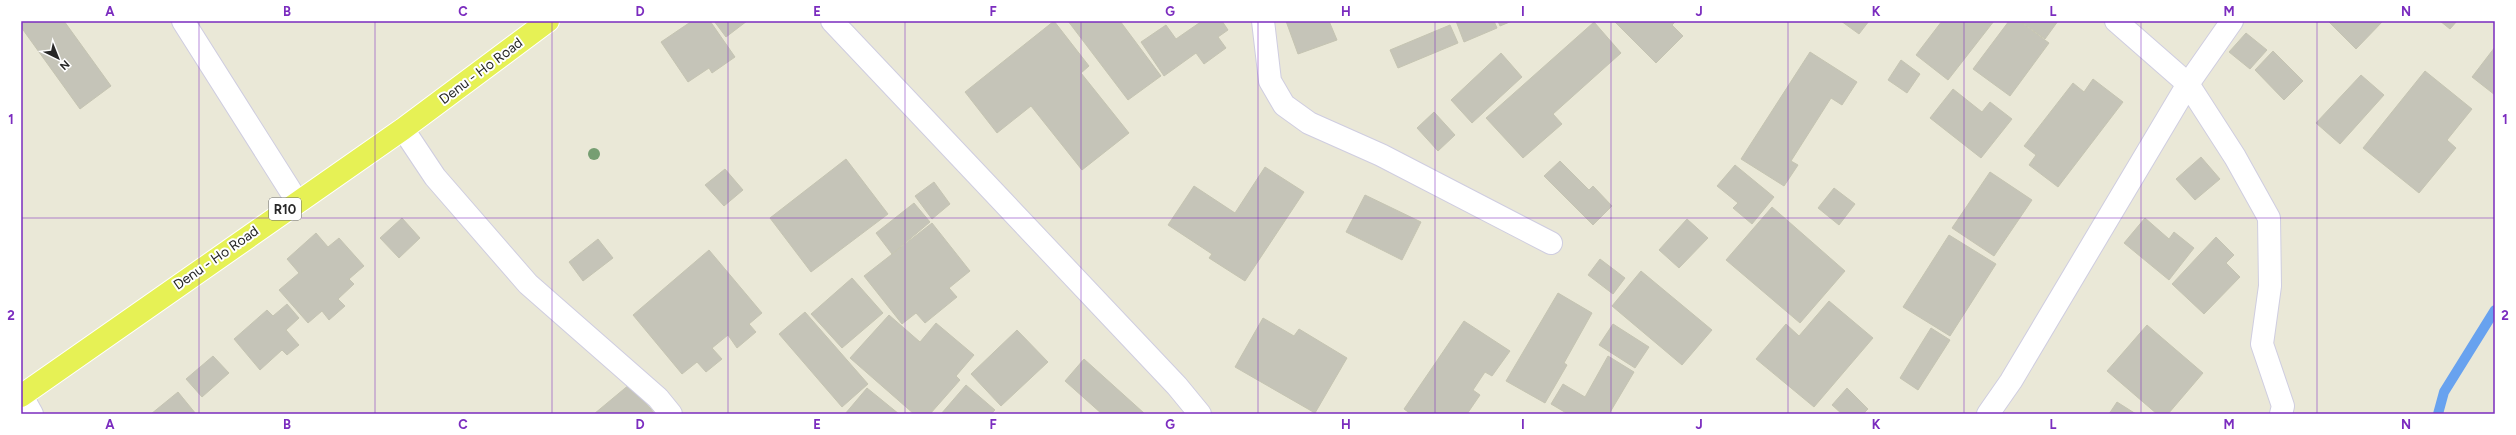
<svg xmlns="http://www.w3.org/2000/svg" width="2516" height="435" viewBox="0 0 2516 435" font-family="Figtree,sans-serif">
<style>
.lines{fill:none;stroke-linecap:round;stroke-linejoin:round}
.stream{stroke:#68a2ef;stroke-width:10}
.building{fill:#c5c4b8;stroke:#c5c4b2}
.street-casing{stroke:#cfcde0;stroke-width:24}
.primary-casing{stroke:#fff;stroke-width:24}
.street{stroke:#fff;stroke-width:22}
.primary{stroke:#e6f155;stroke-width:22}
.tree{fill:#769e72}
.grid{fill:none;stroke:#7b2cbf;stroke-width:1;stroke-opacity:0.55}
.labels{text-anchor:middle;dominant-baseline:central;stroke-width:4;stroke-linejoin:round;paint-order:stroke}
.shield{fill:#fff;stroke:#686868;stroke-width:1}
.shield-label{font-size:13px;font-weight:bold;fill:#272727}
.street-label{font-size:14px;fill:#272727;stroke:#fff}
.neatline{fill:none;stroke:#7b2cbf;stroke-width:1.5}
.grid-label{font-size:13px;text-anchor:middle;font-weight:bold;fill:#7b2cbf}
</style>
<rect width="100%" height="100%" fill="#eae8d7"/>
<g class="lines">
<path class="stream" d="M2438 414 2444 392 2495 310"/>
</g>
<path class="building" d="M21 21H64L111 86 80 109 21 27Z
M692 21H710L735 57 712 73 709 68 688 82 661 42Z
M714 21H747L726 37Z
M1054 21 1089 66 1081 73 1129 133 1082 170 1031 106 997 133 965 92Z
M1068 21H1120L1161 76 1128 100Z
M1202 21H1222L1228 30 1218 37 1226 48 1204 64 1196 53 1164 76 1141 42 1166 25 1176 39Z
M1286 21H1329L1337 40 1298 54Z
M1456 21H1494L1497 28 1464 42Z
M1498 21H1512L1500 26Z
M1614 21H1676L1672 25 1683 36 1656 63Z
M1841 21H1869L1859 34Z
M1942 21H1994L1948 80 1916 55Z
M2009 21H2019L2049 43 2010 96 1973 69Z
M2020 21H2058L2045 39Z
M2328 21H2383L2356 49Z
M2440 21H2457L2450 29Z
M1594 22 1621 53 1553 114 1562 124 1523 158 1486 118Z
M1450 25 1458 43 1398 68 1390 50Z
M2246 33 2267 50 2250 69 2229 52Z
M2495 47V95L2472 77Z
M2273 51 2303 81 2284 100 2255 70Z
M1810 52 1857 82 1842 105 1831 98 1791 161 1798 165 1784 186 1741 159Z
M1501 53 1522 77 1472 123 1451 100Z
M1901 60 1920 74 1907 93 1888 80Z
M2425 71 2472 109 2447 140 2456 148 2419 193 2363 148Z
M2361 75 2384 95 2340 144 2316 123Z
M2093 79 2123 102 2058 187 2029 165 2036 155 2024 146 2073 83 2084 92Z
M1953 89 1982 112 1990 102 2012 119 1981 158 1930 118Z
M1434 112 1455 135 1438 151 1417 128Z
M2201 157 2220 179 2195 200 2176 179Z
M846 159 888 214 811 272 770 218Z
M1560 161 1589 190 1593 186 1612 206 1593 225 1544 176Z
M1735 165 1774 197 1752 224 1733 208 1738 203 1717 186Z
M1265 167 1304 192 1245 281 1209 258 1212 254 1168 225 1194 186 1235 213Z
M725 169 743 190 724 206 705 185Z
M1990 172 2032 200 1994 256 1952 228Z
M934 182 950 204 932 219 915 196Z
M1834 188 1855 204 1839 225 1818 208Z
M1365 195 1421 222 1402 260 1346 232Z
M914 203 930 222 892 254 876 233Z
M1772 207 1845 271 1800 323 1726 260Z
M402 218 420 238 399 258 380 238Z
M2145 218 2169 239 2174 232 2194 248 2169 280 2124 243Z
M1687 219 1708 238 1679 268 1659 250Z
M932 223 970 271 949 288 957 297 925 323 916 313 902 324 864 276Z
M316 233 328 247 339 238 364 266 349 279 354 284 338 299 345 306 329 320 322 311 308 323 279 290 299 273 287 259Z
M1949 235 1996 264 1950 336 1903 307Z
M2216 237 2234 255 2226 263 2240 277 2204 314 2172 284Z
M598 239 613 258 583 281 569 262Z
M709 250 762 313 749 324 756 332 737 348 728 335 712 348 722 359 706 372 697 362 682 374 633 315Z
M1600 259 1625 278 1613 294 1588 275Z
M1641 271 1712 330 1682 365 1612 306Z
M852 278 883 313 842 348 811 314Z
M1558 293 1592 313 1564 363 1567 365 1545 403 1506 381Z
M1829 301 1873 338 1814 407 1756 359 1786 324 1799 336Z
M287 304 299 318 286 330 299 345 287 355 282 350 260 370 234 339 267 310 273 316Z
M805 312 868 384 842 407 779 334Z
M889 315 920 342 936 323 974 355 956 376 960 380 930 414H914L850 358Z
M1263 318 1294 336 1299 329 1347 358 1315 413 1235 367Z
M1464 321 1510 351 1492 376 1485 372 1473 390 1480 395 1467 414H1411L1404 409Z
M1613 324 1649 347 1635 368 1599 345Z
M2147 325 2203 373 2168 414H2157L2107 371Z
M1931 328 1950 340 1918 390 1900 378Z
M1017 330 1048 362 1001 406 971 374Z
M213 356 229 373 202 397 186 379Z
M1608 356 1634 372 1609 414H1568L1551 404 1563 384 1585 397Z
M1084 359 1145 414H1102L1065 381Z
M630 384 655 414H594Z
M966 385 995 410 991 414H941Z
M867 388 899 414H845Z
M1847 388 1868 409 1863 414H1842L1832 405Z
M178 392 196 414H151Z
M2117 402 2136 414H2109Z"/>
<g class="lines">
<defs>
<path id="street" d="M183 21 297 201
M832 21 1177 386 1200 414
M1263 21 1270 81 1284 105 1309 123 1381 155 1551 243
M2116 21 2188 84 2235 157 2269 218 2270 286 2262 344 2283 406 2281 414
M403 129 435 177 528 284 658 398 671 414
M22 396 32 414
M1988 414 2011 381 2188 84 2232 21"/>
<path id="primary" d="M21 396 403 129 548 21"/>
</defs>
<use href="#street" class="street-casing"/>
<use href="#primary" class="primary-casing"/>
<use href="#street" class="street"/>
<use href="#primary" class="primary"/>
</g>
<circle class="tree" cx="594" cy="154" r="6"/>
<path class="grid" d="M199 21V414M375 21V414M552 21V414M728 21V414M905 21V414M1081 21V414M1258 21V414M1435 21V414M1611 21V414M1788 21V414M1964 21V414M2141 21V414M2317 21V414M21 218H2495"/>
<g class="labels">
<rect class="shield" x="269" y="198" width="32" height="22" rx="3"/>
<g class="shield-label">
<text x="285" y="209">R10</text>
</g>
<g class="street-label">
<text transform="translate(481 71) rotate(-37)">Denu - Ho Road</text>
<text transform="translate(216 258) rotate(-35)">Denu - Ho Road</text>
</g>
</g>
<rect width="2516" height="435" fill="none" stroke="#ffffff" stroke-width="44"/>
<g transform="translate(58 58) rotate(137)" stroke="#ffffff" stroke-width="3" paint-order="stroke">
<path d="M0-3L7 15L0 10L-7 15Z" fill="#272727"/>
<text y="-6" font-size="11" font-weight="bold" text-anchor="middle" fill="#272727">N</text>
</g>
<rect x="22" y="22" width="2472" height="391" class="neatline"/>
<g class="grid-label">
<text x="110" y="16">A</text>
<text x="287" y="16">B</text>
<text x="463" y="16">C</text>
<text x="640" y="16">D</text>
<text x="817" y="16">E</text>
<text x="993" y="16">F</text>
<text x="1170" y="16">G</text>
<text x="1346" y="16">H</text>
<text x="1523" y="16">I</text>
<text x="1699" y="16">J</text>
<text x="1876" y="16">K</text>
<text x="2053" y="16">L</text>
<text x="2229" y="16">M</text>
<text x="2406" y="16">N</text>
<text x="11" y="124">1</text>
<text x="2505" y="124">1</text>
<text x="11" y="320">2</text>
<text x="2505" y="320">2</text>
<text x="110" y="429">A</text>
<text x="287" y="429">B</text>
<text x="463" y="429">C</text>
<text x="640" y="429">D</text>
<text x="817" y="429">E</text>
<text x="993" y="429">F</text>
<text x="1170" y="429">G</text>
<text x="1346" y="429">H</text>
<text x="1523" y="429">I</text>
<text x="1699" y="429">J</text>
<text x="1876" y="429">K</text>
<text x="2053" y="429">L</text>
<text x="2229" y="429">M</text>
<text x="2406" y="429">N</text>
</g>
</svg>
